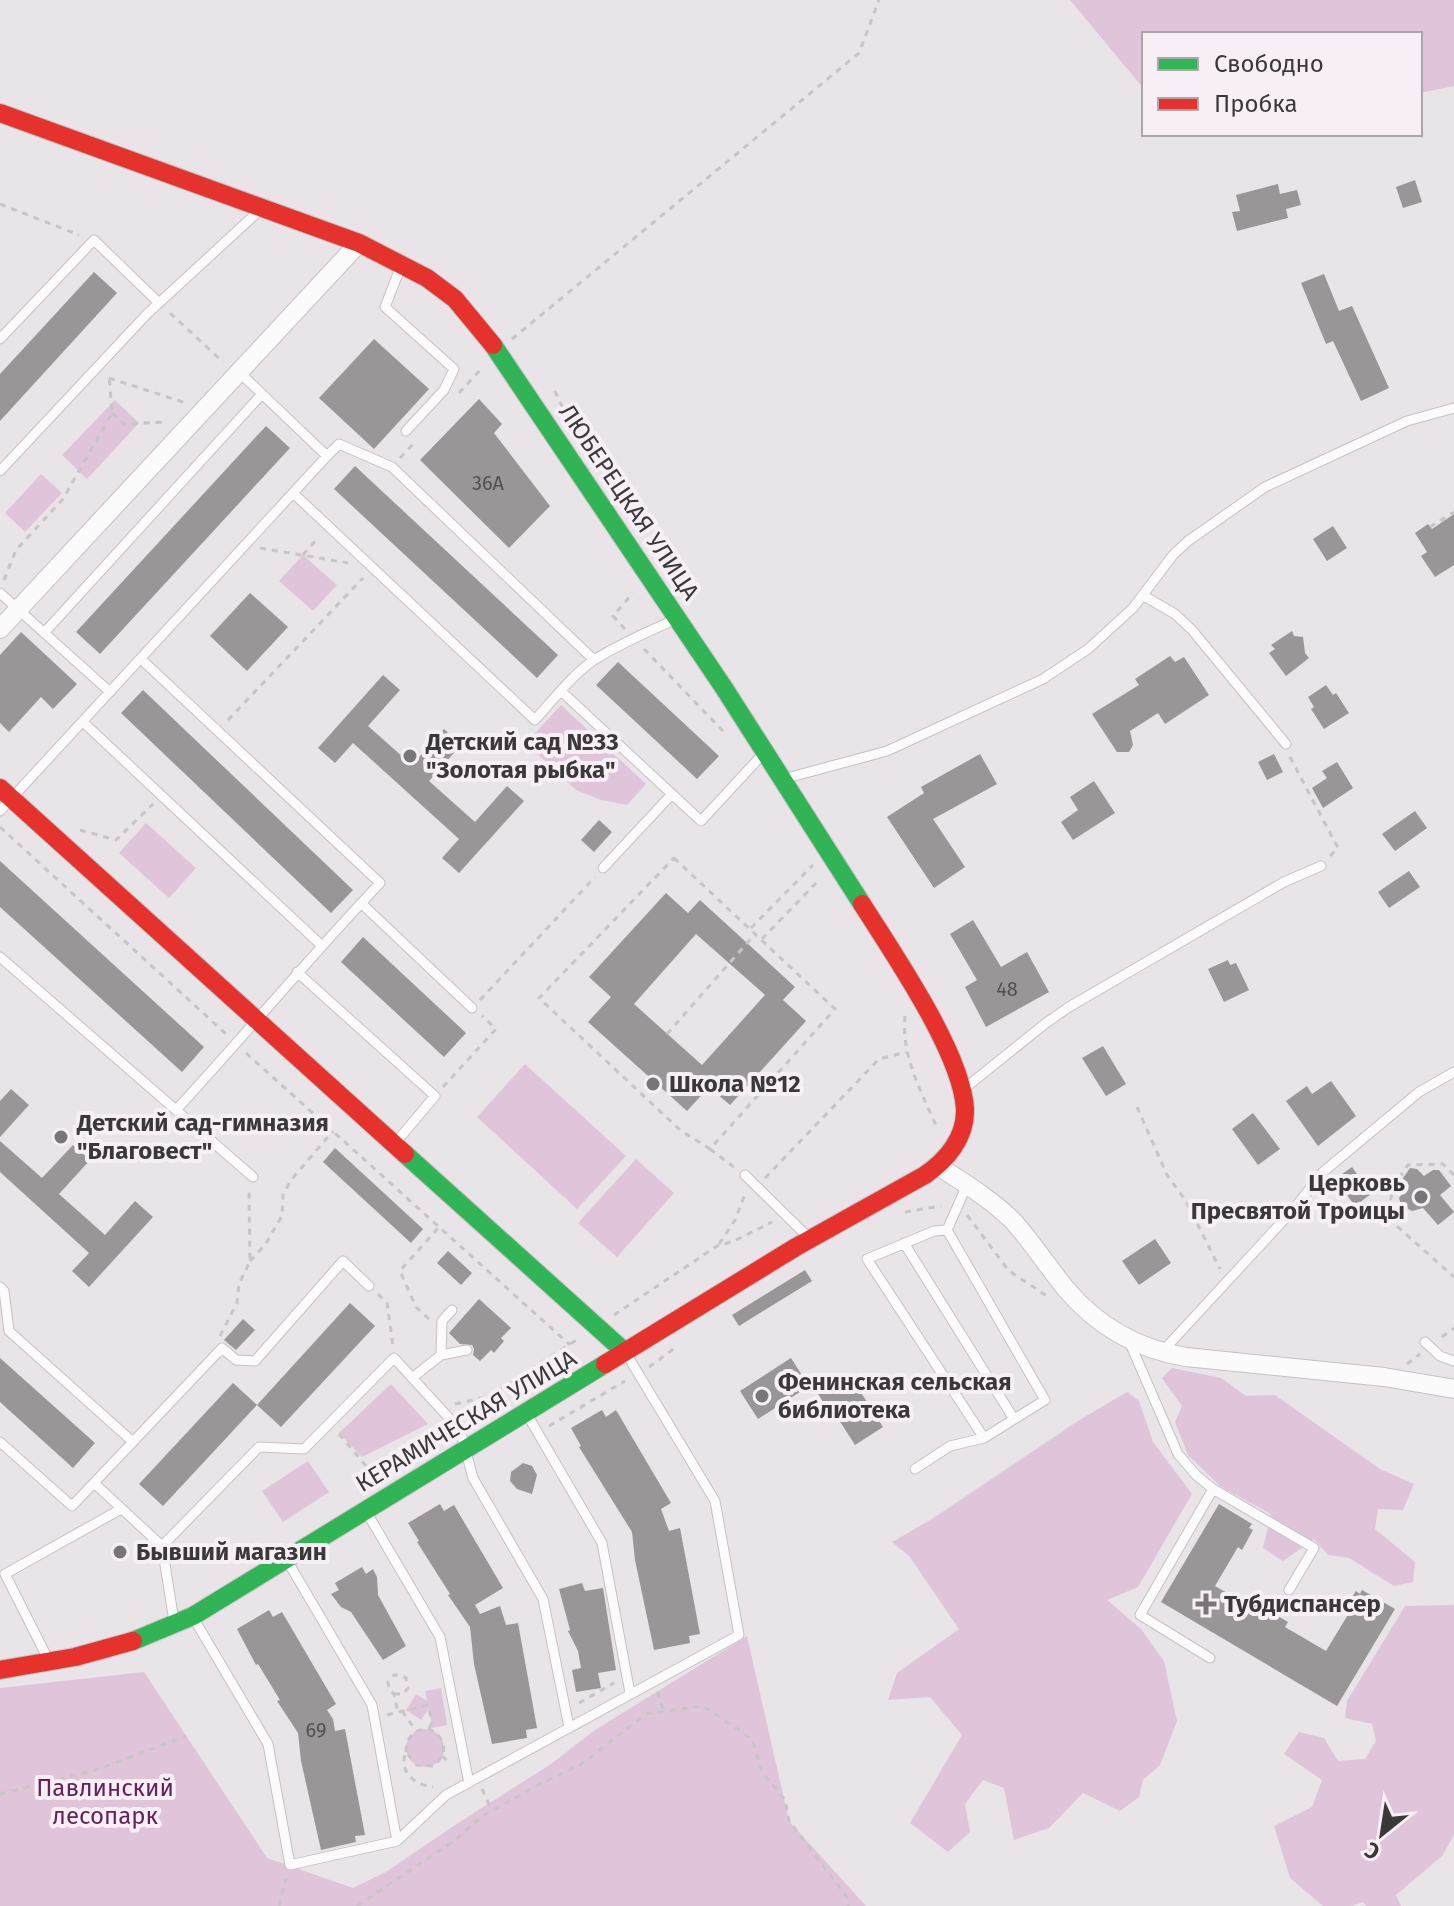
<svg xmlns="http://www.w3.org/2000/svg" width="1454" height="1906" viewBox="0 0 1454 1906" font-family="'Fira Sans',sans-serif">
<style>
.green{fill:#e0c5da}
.building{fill:#999698;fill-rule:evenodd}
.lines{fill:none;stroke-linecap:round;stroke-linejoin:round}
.lane-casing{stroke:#c4c1c3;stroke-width:11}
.street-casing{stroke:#c4c1c3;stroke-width:20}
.fast-casing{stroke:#c4c1c3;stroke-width:20}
.jam-casing{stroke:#c4c1c3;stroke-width:20}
.path{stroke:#c7c5c6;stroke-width:3;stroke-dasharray:6 6;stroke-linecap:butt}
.lane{stroke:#fcfbfb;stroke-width:9}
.street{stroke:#fcfbfb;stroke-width:18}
.fast{stroke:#30b455;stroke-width:18}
.jam{stroke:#e5322d;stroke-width:18}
.poi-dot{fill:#787477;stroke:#f7eff5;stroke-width:3}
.labels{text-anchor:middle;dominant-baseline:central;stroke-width:8;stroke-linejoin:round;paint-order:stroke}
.number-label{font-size:20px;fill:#525052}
.street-label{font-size:24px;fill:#3b383a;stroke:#f7eff5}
.poi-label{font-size:24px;font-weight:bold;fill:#3b383a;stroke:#f7eff5;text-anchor:start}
.park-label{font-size:24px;fill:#64215a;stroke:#f7eff5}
</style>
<rect width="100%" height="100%" fill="#e8e4e7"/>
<path class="green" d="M1070 0H1454V86L1420 93V34H1144V89Z
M115 400 139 423 87 479 62 455Z
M41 474 62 493 25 532 5 513Z
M303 555 337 585 313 611 279 581Z
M561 705 646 784 627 805 601 800 576 790 526 743Z
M146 823 196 868 169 898 119 853Z
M525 1064 626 1156 577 1209 477 1117Z
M636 1159 674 1193 617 1257 578 1223Z
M1172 1368 1221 1378 1246 1396 1275 1395 1380 1469 1414 1484 1403 1510 1378 1509 1375 1529 1415 1562 1413 1582 1394 1586 1349 1558 1328 1555 1314 1539 1283 1561 1263 1548 1271 1514 1221 1487 1188 1455 1175 1422 1182 1406 1162 1378Z
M391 1384 428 1424 362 1457 339 1433Z
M1127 1392 1139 1401 1153 1442 1192 1494 1138 1587 1107 1600 1141 1629 1164 1661 1177 1721 1160 1765 1143 1780 1139 1797 1120 1811 1083 1793 1049 1828 1014 1840 1004 1788 983 1780 965 1804 970 1832 948 1852 910 1823 962 1735 930 1697 888 1700 897 1673 959 1629 909 1556 892 1542 932 1519 1081 1419Z
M308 1461 329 1492 283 1522 262 1491Z
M1454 1605V1835L1442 1856 1396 1895 1401 1906H1366L1363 1902 1351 1906H1323L1290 1878 1274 1826 1312 1807 1322 1780 1284 1754 1299 1732 1324 1738 1338 1761 1365 1759 1376 1741 1372 1724 1345 1718 1347 1701 1405 1606Z
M747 1636 789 1821 866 1906H0V1688L144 1672 267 1858 353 1888 386 1872 455 1825 551 1764 595 1730Z
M441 1688 447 1725 432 1728 429 1709 421 1720 406 1710 416 1694 427 1701 425 1691Z
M406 1748a19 19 0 1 1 38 0a19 19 0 1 1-38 0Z"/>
<path class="building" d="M1415 180 1422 202 1403 208 1396 187Z
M1278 184 1280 194 1297 190 1301 205 1286 209 1288 218 1237 231 1232 212 1240 211 1236 195Z
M94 272 117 293 0 421V374Z
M1324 274 1339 311 1352 306 1389 388 1361 401 1333 341 1326 344 1301 283Z
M374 339 429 389 374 449 319 398Z
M479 399 502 424 494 433 550 506 509 548 420 460Z
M266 426 290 448 100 654 76 632Z
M355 466 558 655 537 678 334 489Z
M1454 514V565L1435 577 1421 556 1427 552 1415 533 1428 524 1432 529Z
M1333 526 1347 548 1327 561 1313 539Z
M250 593 288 627 247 671 210 636Z
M1292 631 1294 636 1303 637 1305 653 1309 658 1286 676 1269 653 1275 649 1271 645Z
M21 632 77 684 53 709 41 697 9 732 0 723V655Z
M1170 656 1175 662 1184 657 1209 695 1165 724 1158 713 1130 731 1133 745 1129 752H1117L1092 714 1139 685 1135 679Z
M618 662 719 756 697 779 596 685Z
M383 675 400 690 368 726 412 765 444 729 461 745 429 781 475 822 507 786 524 801 459 873 442 858 459 839 353 743 335 763 318 748Z
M1326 685 1333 695 1336 693 1349 713 1324 729 1311 709 1314 707 1308 697Z
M143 690 353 890 331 913 121 713Z
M980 754 997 784 933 819 965 867 934 888 887 817 924 793 921 787Z
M1274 754 1283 772 1267 780 1258 762Z
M1337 762 1353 788 1323 808 1312 788 1327 778 1322 771Z
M1094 781 1115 813 1073 840 1061 822 1078 810 1070 797Z
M1415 811 1427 828 1395 851 1382 834Z
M599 820 612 832 594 852 581 840Z
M0 861 204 1047 182 1072 0 907Z
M1409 871 1420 887 1389 908 1378 892Z
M666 893 688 913 700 900 795 987 783 1000 806 1021 730 1105 709 1087 687 1111 588 1022 611 997 589 977ZM696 934 765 995 702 1065 634 1004Z
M973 920 1001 967 1027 952 1049 992 986 1027 965 987 977 980 950 934Z
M363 937 466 1033 444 1057 341 962Z
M1228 960 1230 965 1236 963 1249 990 1224 1002 1208 969Z
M1103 1046 1126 1084 1106 1096 1082 1058Z
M1331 1081 1356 1116 1318 1146 1286 1101 1307 1086 1312 1094Z
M11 1089 29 1105 0 1137V1101Z
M1253 1113 1280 1149 1258 1165 1232 1129Z
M0 1141 42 1178 73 1145 90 1160 59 1194 105 1235 135 1201 153 1217 89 1287 72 1271 89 1253 0 1172Z
M335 1148 423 1229 411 1243 323 1162Z
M1352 1167 1371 1194 1355 1206 1335 1179Z
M1410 1168 1417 1169 1424 1176 1433 1170H1439L1451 1186 1440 1195 1454 1212 1438 1225 1423 1208 1412 1211 1401 1205 1399 1198 1407 1187 1403 1178Z
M1155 1239 1171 1263 1139 1285 1122 1261Z
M448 1251 472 1273 461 1285 437 1263Z
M805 1270 812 1281 739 1326 732 1315Z
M479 1299 511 1328 501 1338 504 1341 494 1353 491 1350 480 1361 473 1355 474 1349 472 1345 460 1344 449 1333Z
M350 1303 375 1326 281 1427 257 1405Z
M243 1319 255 1330 236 1350 224 1340Z
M0 1358 95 1443 73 1468 0 1402Z
M791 1358 809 1386 758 1419 740 1391Z
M849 1374 883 1427 855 1445 830 1406 827 1408 818 1394Z
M233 1383 257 1405 163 1506 139 1484Z
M602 1410 606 1417 616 1410 671 1503 661 1509 669 1531 680 1528 700 1634 689 1636 690 1643 654 1650 635 1560 632 1532 579 1447 581 1446 571 1428Z
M523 1463 532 1466 537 1475 532 1494 517 1489 510 1481 511 1472Z
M440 1504 444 1511 454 1505 503 1588 475 1605 480 1614 500 1606 506 1625 518 1623 537 1728 526 1730 527 1738 492 1744 474 1664 470 1627 448 1595 450 1594 417 1542 419 1541 408 1523Z
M1219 1504 1252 1524 1249 1528 1253 1530 1242 1550 1238 1547 1215 1586 1251 1607 1254 1602 1288 1622 1285 1627 1326 1651 1349 1613 1344 1610 1356 1591 1360 1594 1362 1590 1395 1609 1337 1706 1161 1602Z
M362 1567 366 1574 373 1569 377 1577 378 1595 406 1646 383 1660 351 1612 341 1607 331 1594 339 1590 335 1583Z
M582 1583 585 1591 603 1588 616 1670 598 1673 601 1688 576 1692 572 1670 581 1668 578 1651 568 1631 570 1630 559 1589Z
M269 1610 273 1617 282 1612 336 1704 327 1710 333 1719 335 1731 345 1729 365 1835 355 1836 356 1842 321 1850 301 1761 298 1733 277 1701 280 1700 258 1664 256 1665 237 1629Z"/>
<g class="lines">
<defs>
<path id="lane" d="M401 266 385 307 454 369 444 390 406 431
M0 339 94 240 159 303
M327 456 339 444 392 467 594 660
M0 471 147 314 260 210
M293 493 535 720C553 700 571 676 594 660 619 644 647 632 674 620
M0 593 110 692
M1144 596 1175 614 1192 630 1286 744
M44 633 262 394
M141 659 380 883C310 957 246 1034 177 1109
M561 691 701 821 762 755
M83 722 321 945
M787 778 887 751 1043 679 1088 649 1133 608 1173 555 1188 541 1265 487 1407 421 1454 408
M0 811 327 456 239 372
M603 868 672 794
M361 903 472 1008
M0 957 253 1177
M297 972 435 1096 397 1141
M965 1088 1046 1023 1069 1007 1284 882 1321 866
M745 1175 808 1237
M947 1230 934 1231 867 1259 984 1438
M904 1243 1014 1419
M0 1287 4 1291 9 1331 133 1442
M1129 1341 1178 1454 1196 1475 1213 1489 1314 1548 1289 1590
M1425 1342 1440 1356 1454 1361
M1161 1353 1293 1210 1323 1172 1419 1092 1454 1072
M441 1355 442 1321 452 1310
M412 1378 441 1355 467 1350
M528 1416 602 1543 630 1693
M0 1442 72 1506 222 1348 236 1360 255 1361 343 1261 369 1286
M915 1469 950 1446 984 1438 1045 1400 947 1230 967 1185
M94 1483 162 1546 174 1621
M367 1513 440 1637 469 1783
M162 1546 259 1447 304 1449 394 1358 460 1430 473 1478 543 1599 569 1727
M288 1562 372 1705 397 1841
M194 1619 268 1744 290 1865 397 1841 446 1795 739 1635 715 1501 627 1355
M1210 1658 1140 1615 1213 1489
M48 1659 5 1574 121 1509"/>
<path id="street" d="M0 629 359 243
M938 1166C964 1183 991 1199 1013 1221 1032 1242 1048 1267 1066 1289 1098 1327 1137 1349 1186 1357L1384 1377 1454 1389"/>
<path id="fast" d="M493 345 724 688 862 904
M405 1154 625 1352
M133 1641 193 1616 605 1364"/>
<path id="jam" d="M0 113 359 243 427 278 455 299 493 345
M0 788 405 1154
M605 1364 796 1247 925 1175C947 1160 966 1137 965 1109 962 1053 893 953 862 904
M0 1670 75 1657 133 1641"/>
</defs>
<use href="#lane" class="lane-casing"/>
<use href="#street" class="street-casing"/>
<use href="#fast" class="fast-casing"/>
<use href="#jam" class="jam-casing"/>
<path class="path" d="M0 204 79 235
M170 313 223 362
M512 339 859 53 879 0
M109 378 186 403
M555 391 563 409
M459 393 481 369
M112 413 124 424 167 422
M400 458 414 443
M1430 527 1454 512
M260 548 348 563
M303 555 319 537
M4 580 16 550 63 499 112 413 109 374
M625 629 613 616 633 593
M644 649 725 733
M228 720 363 578
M1290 757 1338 848 1329 857
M0 827 226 1034
M80 830 116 840 153 804
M674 858 835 1009 710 1149 680 1130 539 998Z
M751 928 813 865
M762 939 820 879
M480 1000 595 877
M905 1016C901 1057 922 1093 938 1130
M667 1034 755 934
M246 1053 570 1345
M443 1087 496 1029 482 1016
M1137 1107 1167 1175 1186 1201 1220 1269
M710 1149 735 1168
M1454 1175 1443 1164 1408 1165C1395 1183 1388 1197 1389 1219L1454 1277
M765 1178 879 1059 906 1052
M905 1212 941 1206
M967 1215 1009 1271 1047 1296
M719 1244 735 1220 745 1194
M250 1261 265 1245 282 1216 283 1195 291 1180 333 1131
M378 1294 387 1303 393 1346
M614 1315 717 1246 734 1241 772 1222
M429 1319 416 1307 400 1271 439 1227
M220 1336 237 1303 239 1284 250 1261 249 1191
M1442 1337 1454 1328
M1407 1364 1420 1354
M649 1367 675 1348
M455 1404 490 1396 578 1339
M549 1426 625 1381
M339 1434 378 1480
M657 1692 664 1711
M394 1694H403L408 1688 406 1678 401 1675H394L388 1682 389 1689 394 1694 398 1712
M579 1703 614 1683
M402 1711 416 1731
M387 1715 428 1705 432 1722 429 1729
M406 1752C406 1737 414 1729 429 1729 446 1737 449 1754 433 1766L417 1765 406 1752C398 1772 415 1785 433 1787
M442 1756 451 1764
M482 1789 492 1811
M0 1794 99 1769 186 1736
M279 1906 286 1879
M357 1906 454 1841 481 1817 536 1786 580 1765 646 1714 703 1706 752 1739 762 1772 785 1800 789 1821 847 1897 849 1906"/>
<use href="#lane" class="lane"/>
<use href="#street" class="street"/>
<use href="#fast" class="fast"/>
<use href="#jam" class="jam"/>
</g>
<g class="poi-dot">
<circle cx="410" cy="756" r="8"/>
<circle cx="653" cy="1084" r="8"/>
<circle cx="61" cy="1137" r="8"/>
<circle cx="1421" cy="1197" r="8"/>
<circle cx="762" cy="1396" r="8"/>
<circle cx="120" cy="1552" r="8"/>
<path d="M1202 1592h8v8h8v8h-8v8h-8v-8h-8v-8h8z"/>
</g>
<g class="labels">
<g class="number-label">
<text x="488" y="483">36А</text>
<text x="1007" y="989">48</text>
<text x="316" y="1730">69</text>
</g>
<g class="street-label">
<text transform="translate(629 502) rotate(56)">ЛЮБЕРЕЦКАЯ УЛИЦА</text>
<text transform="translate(466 1421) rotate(-31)">КЕРАМИЧЕСКАЯ УЛИЦА</text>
</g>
<g class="poi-label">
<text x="426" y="742">Детский сад №33<tspan x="426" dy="28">"Золотая рыбка"</tspan></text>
<text x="669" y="1084">Школа №12</text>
<text x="77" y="1123">Детский сад-гимназия<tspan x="77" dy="28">"Благовест"</tspan></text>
<text x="1405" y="1183" text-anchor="end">Церковь<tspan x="1405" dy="28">Пресвятой Троицы</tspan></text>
<text x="778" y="1382">Фенинская сельская<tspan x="778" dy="28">библиотека</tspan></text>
<text x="136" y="1552">Бывший магазин</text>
<text x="1224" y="1604">Тубдиспансер</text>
</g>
<g class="park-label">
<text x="105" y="1788">Павлинский<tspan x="105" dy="28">лесопарк</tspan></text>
</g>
</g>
<rect x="1142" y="32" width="280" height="104" fill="#f7eff5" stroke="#aca6aa" stroke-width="2"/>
<rect x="1158" y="58" width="40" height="12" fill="#30b455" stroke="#aca6aa" stroke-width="2"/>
<text x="1214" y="72" font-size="24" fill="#3b383a">Свободно</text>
<rect x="1158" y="98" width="40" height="12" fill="#e5322d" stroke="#aca6aa" stroke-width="2"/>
<text x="1214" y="112" font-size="24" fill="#3b383a">Пробка</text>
<g transform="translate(1382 1834) rotate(210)" stroke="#f7eff5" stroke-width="6" paint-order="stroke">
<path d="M0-6L14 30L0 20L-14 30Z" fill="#3b383a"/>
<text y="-12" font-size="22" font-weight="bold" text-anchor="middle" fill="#3b383a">С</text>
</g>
</svg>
